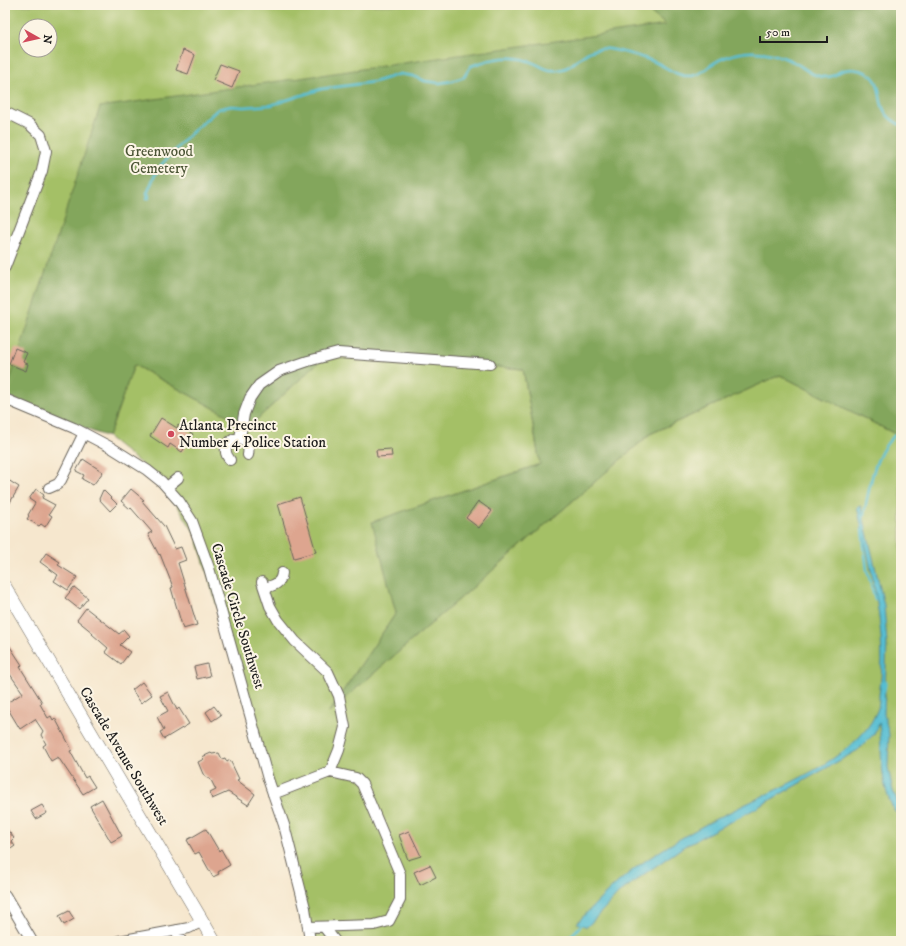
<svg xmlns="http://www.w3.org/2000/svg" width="906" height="946" viewBox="0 0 906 946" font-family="'IM FELL DW Pica',serif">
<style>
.green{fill:#a4c066;stroke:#606e41;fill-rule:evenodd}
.forest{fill:#83a65b;stroke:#50613c}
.water{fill:#56bed3;stroke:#396d78}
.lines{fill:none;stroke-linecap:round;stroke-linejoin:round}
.stream{stroke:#56bed3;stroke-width:2.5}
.building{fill:#dda58f}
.minor-casing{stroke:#68635a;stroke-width:12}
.major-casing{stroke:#68635a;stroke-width:14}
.minor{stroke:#fff;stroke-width:10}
.major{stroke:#fff;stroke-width:13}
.poi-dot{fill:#d1495b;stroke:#fcf5e5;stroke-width:1.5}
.labels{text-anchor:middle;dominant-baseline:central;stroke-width:4;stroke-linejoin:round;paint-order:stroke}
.park-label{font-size:15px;fill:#4c5536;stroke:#fcf5e5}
.poi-label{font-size:15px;fill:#1c1c1c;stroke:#fcf5e5;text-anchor:start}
.street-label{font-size:15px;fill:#1c1c1c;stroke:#fcf5e5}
</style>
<rect width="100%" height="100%" fill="#fcf5e5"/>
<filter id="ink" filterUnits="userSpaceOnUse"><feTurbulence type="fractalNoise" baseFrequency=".025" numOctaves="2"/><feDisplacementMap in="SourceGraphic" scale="8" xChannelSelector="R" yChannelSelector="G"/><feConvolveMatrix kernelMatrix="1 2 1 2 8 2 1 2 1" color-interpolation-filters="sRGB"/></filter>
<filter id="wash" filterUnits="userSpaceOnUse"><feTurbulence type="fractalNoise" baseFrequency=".012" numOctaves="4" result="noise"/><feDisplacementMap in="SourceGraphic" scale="16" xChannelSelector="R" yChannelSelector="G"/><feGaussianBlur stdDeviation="0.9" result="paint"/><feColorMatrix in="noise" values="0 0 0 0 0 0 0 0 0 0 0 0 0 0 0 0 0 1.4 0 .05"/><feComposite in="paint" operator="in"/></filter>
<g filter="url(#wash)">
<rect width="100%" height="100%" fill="#f6e7ce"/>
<path class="green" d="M5 5H901V26L5 399ZM26 26H50V50H26Z
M327 354 523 369 540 464 373 522 396 613 329 712 650 434 780 375 901 437V941H311L296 873 196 535 161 480 108 437 134 365 249 427Z"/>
<path class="forest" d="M641 5H901V437L780 375 650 434 328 713 396 613 372 522 540 464 523 369 327 354 249 427 134 365 108 437 50 416 5 395 100 107 666 25Z"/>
<path class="water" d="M861 506 884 605 887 643 884 714 889 734 888 767 893 791 901 809V819C878 793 883 755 879 723L874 734 858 750 751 811 686 845 643 875 619 893 587 927 577 923C599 900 621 877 648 859 675 841 703 825 732 811 774 789 857 759 876 713 879 708 879 701 879 695 889 635 870 566 857 507Z"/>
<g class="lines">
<path class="stream" d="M149 198H147L149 195 147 194 154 177 161 165 188 136 218 109 231 106 244 107 271 105 321 89 374 82 400 74 413 76 425 81 439 83 452 81 464 77 471 66C493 58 514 53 536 64 544 68 547 71 558 70 577 69 582 45 609 49 621 51 643 57 655 62 667 67 677 77 691 76 701 75 706 68 714 63 725 56 742 51 755 52 768 52 781 56 792 61 804 67 813 78 827 77 833 77 836 74 841 71 848 68 860 69 867 73 889 84 869 111 901 125
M863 519C864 513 865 509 866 504 872 475 876 448 901 430
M862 530 867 570 875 599
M884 691 886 681
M566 941 583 923"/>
</g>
<g id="blocks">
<path class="building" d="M183 50 195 55 188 74 176 70Z
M220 64 239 71 232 88 213 80Z
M15 348 27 353 23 362 28 364 26 371 9 364Z
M161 418 177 428 178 425 193 434 182 452 170 444 168 448 150 436Z
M391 449 392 456 377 457 376 450Z
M83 459 103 472 93 485 82 479 84 475 76 471Z
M5 478 19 487 5 511Z
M36 489 44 495 42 498 55 505 49 514 52 516 45 527 41 524 39 526 27 519 29 516 28 515 35 503 29 499Z
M131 489 144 500 142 501 164 526 175 549 181 547 186 560 178 563 197 625 183 629 171 588 173 587 160 554 159 555 148 534 152 532 131 508 130 509 121 501Z
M103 490 117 504 110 511 99 499Z
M300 497 316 552 294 558 278 504Z
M478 501 492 511 479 528 466 518Z
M46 553 60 562 58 565 77 577 68 590 54 581 58 575 40 562Z
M74 587 88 598 79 609 65 598Z
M86 608 119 634 124 630 129 636 120 645 130 652 121 664 105 652 108 648 92 634 93 633 77 620Z
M5 639 22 665 20 667 42 702 40 704 48 718 51 716 53 720 55 718 72 750 70 751 85 778 88 776 95 787 83 794 58 757 51 761 43 746 46 744 41 735 43 731 35 719 20 729 5 704 23 693 5 667Z
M207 664 210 676 197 679 194 667Z
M142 682 152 695 141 703 132 690Z
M168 692 177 710 179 708 189 724 164 739 160 732 164 730 157 717 168 711 160 696Z
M214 706 221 715 212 721 206 712Z
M211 753 212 754 219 753 222 759 225 758 227 762 230 760 239 779 237 780 255 794 248 805 228 792 212 799 210 793 216 790 211 780 203 774 198 762 204 759 202 757Z
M102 799 122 836 111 842 90 806Z
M42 805 47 813 36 819 31 811Z
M5 827 14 838 11 841 15 846 5 853Z
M206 829 219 851 221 849 230 865 218 872 219 874 213 877 199 852 195 854 187 840Z
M409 831 421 856 408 860 399 835Z
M430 865 436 877 420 885 414 872Z
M69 911 74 919 64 925 59 916Z"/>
</g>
</g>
<g filter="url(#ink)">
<use href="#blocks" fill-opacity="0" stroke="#68635a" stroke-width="1"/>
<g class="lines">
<defs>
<path id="minor" d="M5 112 29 124 41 135 46 151 42 171 5 267
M5 399 74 428 112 448 147 470 162 482 179 501 192 521 209 568 268 779 284 825 305 908 310 941
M240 438 244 414 250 398 259 385 279 371 308 361 338 353 490 364
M230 460C223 452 225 444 234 439 245 438 250 445 248 455
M167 487 178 478
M49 488 58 484 61 480 84 433
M262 582 270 606 278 620 295 641 328 672 339 696 345 727 339 750 330 772 273 794
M265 588C275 585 281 583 282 573
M5 895 32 941
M308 927 374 925 389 921 400 900V874L362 784 356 778 330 772
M324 927 335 941
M177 930 181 941
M119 941 189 928 203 921"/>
<path id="major" d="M5 587 214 941"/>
</defs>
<use href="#minor" class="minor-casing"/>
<use href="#major" class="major-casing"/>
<use href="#minor" class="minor"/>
<use href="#major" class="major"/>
</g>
</g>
<circle class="poi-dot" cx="171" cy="434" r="4"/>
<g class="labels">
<g class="park-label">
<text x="159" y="151">Greenwood<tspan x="159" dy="17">Cemetery</tspan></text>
</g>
<g class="poi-label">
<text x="179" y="425">Atlanta Precinct<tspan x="179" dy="17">Number 4 Police Station</tspan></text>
</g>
<g class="street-label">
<text transform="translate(238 616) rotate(73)">Cascade Circle Southwest</text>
<text transform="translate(124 756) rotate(59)">Cascade Avenue Southwest</text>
</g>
</g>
<rect width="906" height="946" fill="none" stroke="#fcf5e5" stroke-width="20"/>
<g transform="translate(38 38) rotate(98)"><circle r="19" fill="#fcf5e5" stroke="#a29e95"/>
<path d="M0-3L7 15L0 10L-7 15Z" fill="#d1495b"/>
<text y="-6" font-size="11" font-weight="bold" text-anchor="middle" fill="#1c1c1c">N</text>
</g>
<path d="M760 36v6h67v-6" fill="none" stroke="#1c1c1c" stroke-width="2"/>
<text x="766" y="36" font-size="12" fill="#1c1c1c" stroke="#fcf5e5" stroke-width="3" paint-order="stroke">50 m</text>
</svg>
